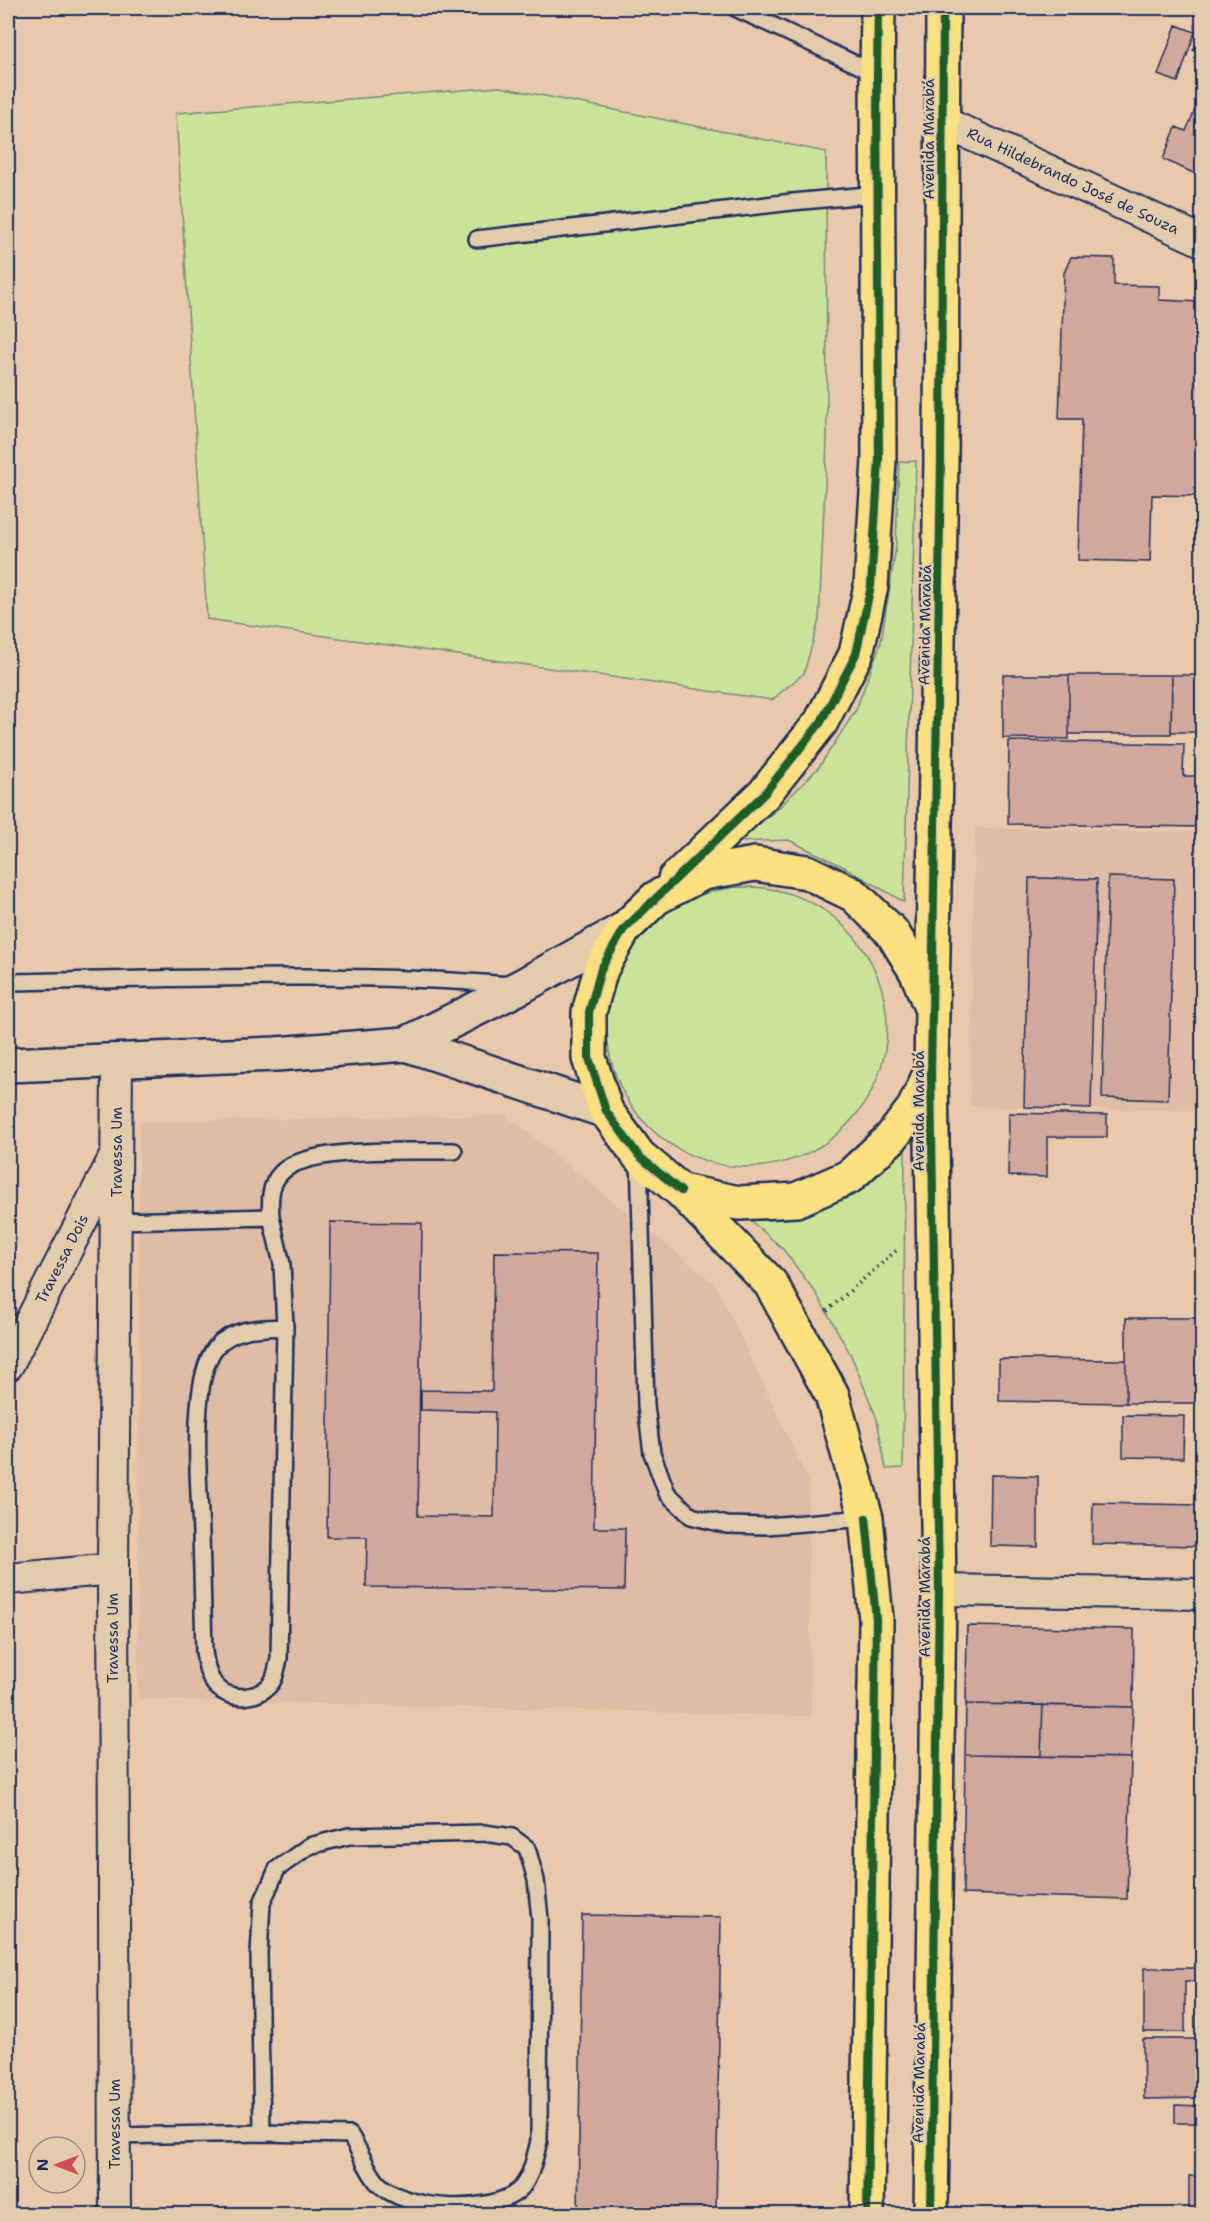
<svg xmlns="http://www.w3.org/2000/svg" width="1210" height="2222" viewBox="0 0 1210 2222" font-family="'Shantell Sans',sans-serif">
<style>
.built{fill:#debca5}
.green{fill:#cbe399;stroke:#73897c;stroke-width:1.5}
.building{fill:#d0a89c;stroke:#1b2f5e;stroke-width:1.5}
.lines{fill:none;stroke-linecap:round;stroke-linejoin:round}
.lane-casing{stroke:#1b2f5e;stroke-width:20}
.street-casing{stroke:#1b2f5e;stroke-width:34}
.secondary-casing{stroke:#1b2f5e;stroke-width:38}
.primary-casing{stroke:#1b2f5e;stroke-width:38}
.path{stroke:#1b2f5e;stroke-width:4;stroke-dasharray:1.5 4.5;stroke-linecap:butt}
.lane{stroke:#e2ccac;stroke-width:15}
.street{stroke:#e2ccac;stroke-width:30}
.secondary{stroke:#e2ccac;stroke-width:33}
.primary{stroke:#fbe080;stroke-width:33}
.cycleway-casing{stroke:#e2ccac;stroke-width:11}
.cycleway{stroke:#1b5e20;stroke-width:8}
.labels{text-anchor:middle;dominant-baseline:central;stroke-width:5;stroke-linejoin:round;paint-order:stroke}
.street-label{font-size:15px;fill:#1b2f5e;stroke:#e2ccac}
</style>
<rect width="100%" height="100%" fill="#e9c9ab"/>
<filter id="ink" filterUnits="userSpaceOnUse"><feTurbulence type="fractalNoise" baseFrequency=".0167" numOctaves="2"/><feDisplacementMap in="SourceGraphic" scale="12" xChannelSelector="R" yChannelSelector="G"/><feConvolveMatrix kernelMatrix="1 2 1 2 8 2 1 2 1" color-interpolation-filters="sRGB"/></filter>
<g filter="url(#ink)">
<path class="built" d="M975 828 1202 832V1111L970 1106Z
M506 1115 716 1285 808 1479 811 1716 138 1699 139 1122Z"/>
<path class="green" d="M500 87 826 152 827 440 819 620 804 673 772 700 207 619 176 113Z
M916 461 904 902 844 867 789 840 737 842 779 808 819 767 856 710 881 642 896 547 899 462Z
M607 1027a140 140 0 1 1 280 0a140 140 0 1 1-280 0Z
M905 1145 903 1468 886 1469 877 1419 851 1355 816 1293 782 1248 750 1220 786 1219 840 1199 876 1175Z"/>
<path class="building" d="M1176 25 1195 32 1178 82 1158 75Z
M1202 38V58L1193 50Z
M1202 93V177L1163 159 1176 127 1186 131Z
M1071 257 1114 258V285L1159 286V300L1202 302V496L1152 495 1150 562 1078 560 1082 419H1059L1064 273Z
M1003 675H1069V739L1003 738Z
M1069 675H1172L1171 734H1069Z
M1172 675H1202V732H1171Z
M1009 741 1184 744 1183 776H1202V827L1008 824Z
M1108 877 1174 879 1168 1100 1102 1098Z
M1029 878 1097 879 1091 1109 1024 1107Z
M1009 1113 1107 1115V1137H1047V1177L1008 1176Z
M330 1222 422 1223 418 1516 494 1517 495 1412 421 1410V1390L492 1391 494 1252 598 1253 594 1528H625L624 1590 366 1587 367 1537H327Z
M1126 1318H1202V1403H1126Z
M999 1359 1126 1360V1403L999 1401Z
M1202 1409V1468H1201Z
M1123 1415 1184 1416 1183 1458 1123 1457Z
M991 1475 1038 1476V1547L990 1546Z
M1093 1503 1200 1505 1199 1546 1092 1544Z
M967 1626 1134 1629 1133 1707 966 1704Z
M966 1704 1043 1705 1041 1756 965 1755Z
M1043 1705 1133 1707 1131 1758 1041 1756Z
M965 1755 1131 1758 1127 1899 963 1894Z
M582 1915 721 1917 716 2214H578Z
M1144 1968H1202V2029H1197L1196 1981H1185V2032H1144Z
M1143 2039H1202V2098L1144 2099Z
M1175 2105 1202 2106V2166H1198V2123H1175Z
M1189 2176H1202V2214H1189Z"/>
<g class="lines">
<defs>
<path id="lane" d="M735 8 877 74
M477 239 792 202 878 194
M8 982C175 979 343 971 510 985
M639 1157 646 1406 652 1453 667 1493 691 1516 727 1525 767 1526 866 1518
M271 1217 282 1264 285 1327 279 1659C277 1666 276 1676 272 1682 260 1699 232 1702 217 1687 208 1678 206 1664 204 1652 203 1612 202 1572 201 1532 199 1489 189 1379 216 1347 233 1327 262 1328 285 1327
M117 1221 271 1217C270 1201 269 1185 281 1173 306 1145 416 1152 454 1151
M115 2136 262 2133 350 2135C358 2147 369 2174 378 2183 404 2211 489 2215 518 2191 531 2180 535 2156 539 2141L540 1919 536 1880 527 1848 512 1837 484 1833 349 1836 309 1846 277 1869 262 1903 259 1953 262 2133"/>
<path id="street" d="M943 122 1202 241
M8 1365 114 1158
M8 1579 113 1569
M939 1590 1202 1594
M115 2214 113 1569 117 1061"/>
<path id="secondary" d="M406 1044 606 1111
M8 1065 276 1054 406 1044 522 986 624 929"/>
<path id="primary" d="M675 879 764 794 821 722 856 654 871 586 879 460 877 74 878 8
M681 1191 739 1203 796 1200 849 1177 891 1138 914 1108 929 1076
M867 2214 876 1619 866 1518 832 1395 771 1284 681 1191 639 1156 606 1111 589 1058V1012L601 969 624 929 656 898 703 873 755 864 807 872 854 895 892 932 917 973 930 1005
M931 2214 939 1590 931 1073 941 460 943 8"/>
</defs>
<use href="#lane" class="lane-casing"/>
<use href="#street" class="street-casing"/>
<use href="#secondary" class="secondary-casing"/>
<use href="#primary" class="primary-casing"/>
<path class="path" d="M827 1311 898 1249"/>
<use href="#lane" class="lane"/>
<use href="#street" class="street"/>
<use href="#secondary" class="secondary"/>
<use href="#primary" class="primary"/>
<defs>
<path id="cycleway" d="M681 1191 639 1156 606 1111 589 1058V1012L601 969 624 929 764 794 821 722 856 654 871 586 879 460 877 74 878 8
M866 1518 876 1619 867 2214
M931 2214 939 1590 931 1073 941 460 943 8"/>
</defs>
<use href="#cycleway" class="cycleway-casing"/>
<use href="#cycleway" class="cycleway"/>
</g>
</g>
<g class="labels">
<g class="street-label">
<text transform="translate(929 139) rotate(-90)">Avenida Marabá</text>
<text transform="translate(1073 181) rotate(25)">Rua Hildebrando José de Souza</text>
<text transform="translate(925 625) rotate(-89)">Avenida Marabá</text>
<text transform="translate(919 1111) rotate(-90)">Avenida Marabá</text>
<text transform="translate(117 1152) rotate(-90)">Travessa Um</text>
<text transform="translate(62 1259) rotate(-63)">Travessa Dois</text>
<text transform="translate(925 1597) rotate(-90)">Avenida Marabá</text>
<text transform="translate(113 1638) rotate(-90)">Travessa Um</text>
<text transform="translate(919 2083) rotate(-89)">Avenida Marabá</text>
<text transform="translate(115 2124) rotate(-90)">Travessa Um</text>
</g>
</g>
<rect width="1210" height="2222" fill="none" stroke="#e2ccac" stroke-width="30"/>
<rect x="15" y="15" width="1180" height="2192" fill="none" stroke="#1b2f5e" stroke-width="2" filter="url(#ink)"/>
<g transform="translate(57 2165) rotate(270)"><circle r="28" fill="#e2ccac" stroke="#928d8d" stroke-width="1.5"/>
<path d="M0-4.5L10 22L0 15L-10 22Z" fill="#d1495b"/>
<text y="-9" font-size="16" font-weight="bold" text-anchor="middle" fill="#1b2f5e">N</text>
</g>
</svg>
